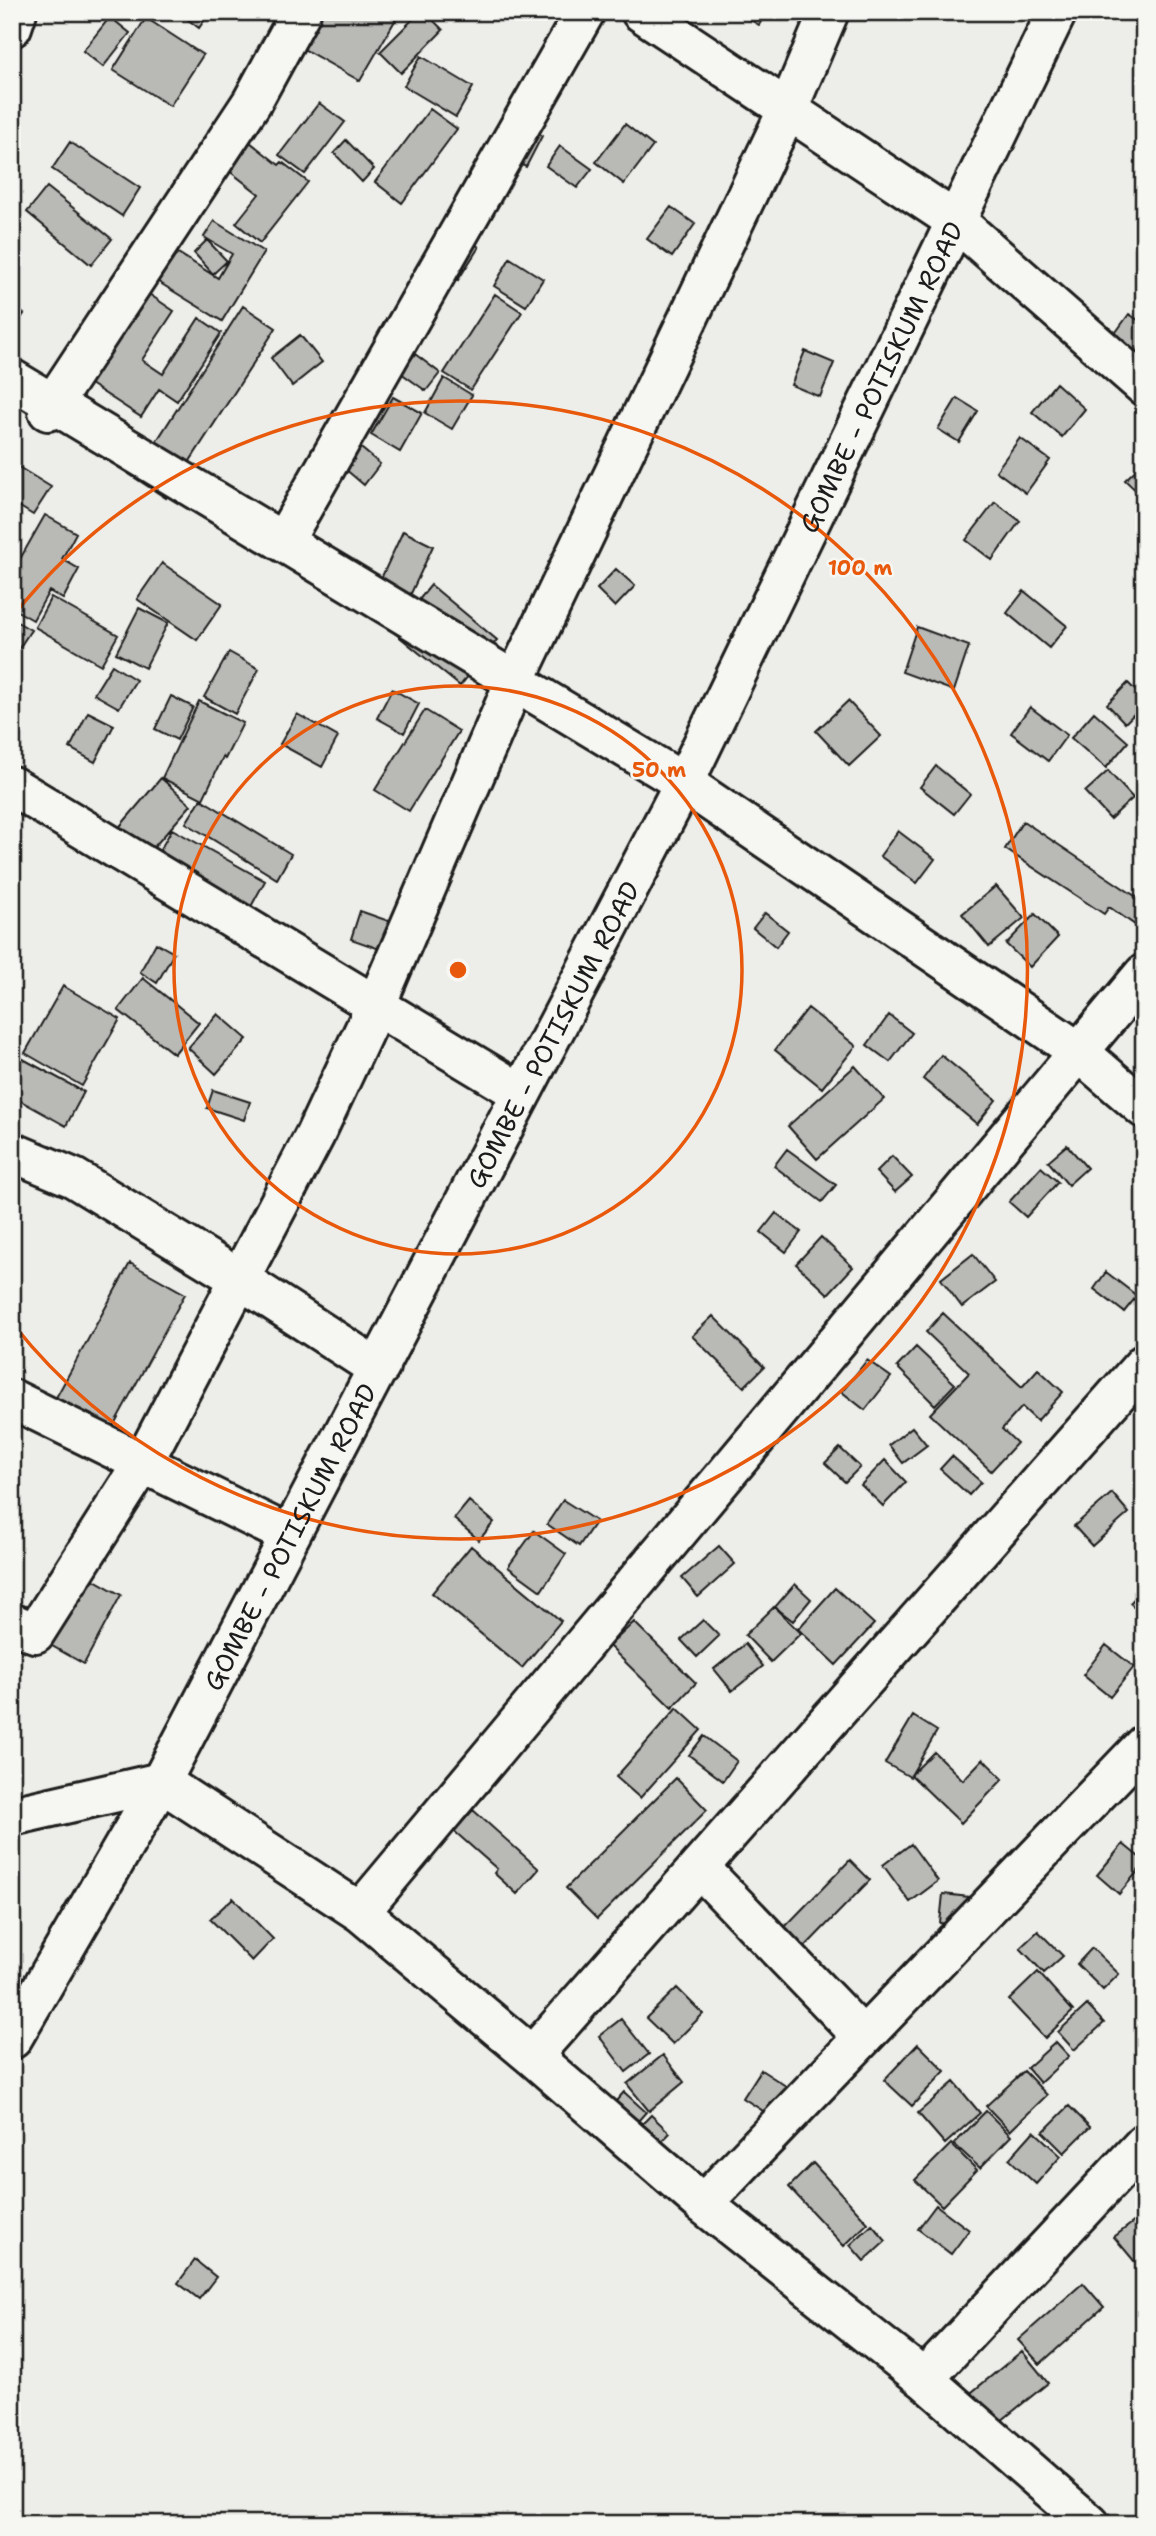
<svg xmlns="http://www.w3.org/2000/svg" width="1156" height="2536" viewBox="0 0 1156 2536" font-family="'Shantell Sans',sans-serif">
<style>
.building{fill:#b9b9b6;stroke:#1c1c1c;stroke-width:2}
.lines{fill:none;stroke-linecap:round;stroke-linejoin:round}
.minor-casing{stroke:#1c1c1c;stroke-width:44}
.primary-casing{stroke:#1c1c1c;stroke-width:44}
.minor{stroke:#f6f6f2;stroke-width:38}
.primary{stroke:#f6f6f2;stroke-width:38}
.ring{fill:none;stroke:#e8590c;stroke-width:3.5}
.labels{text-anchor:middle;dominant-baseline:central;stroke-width:5;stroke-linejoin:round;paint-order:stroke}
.street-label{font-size:26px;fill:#1c1c1c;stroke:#f6f6f2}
.centre{fill:#e8590c;stroke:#f6f6f2;stroke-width:3.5}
.ring-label{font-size:21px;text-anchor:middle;font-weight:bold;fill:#e8590c;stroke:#f6f6f2;stroke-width:5;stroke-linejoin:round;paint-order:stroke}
</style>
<rect width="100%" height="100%" fill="#edede9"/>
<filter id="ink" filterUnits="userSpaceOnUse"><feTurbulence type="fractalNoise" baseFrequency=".0143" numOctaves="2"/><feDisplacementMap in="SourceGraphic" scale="14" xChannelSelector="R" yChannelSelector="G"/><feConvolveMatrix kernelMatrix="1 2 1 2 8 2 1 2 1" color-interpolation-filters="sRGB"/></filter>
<g filter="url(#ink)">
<path class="building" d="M178 12H210L199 28Z
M322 12H400L360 81 302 48Z
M420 12H425L443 30 401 73 380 52Z
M737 12H767L759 25Z
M110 17 130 33 103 67 83 51Z
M146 18 203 55 170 106 113 70Z
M421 56 473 87 456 117 404 86Z
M319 103 345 122 305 174 279 155Z
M430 109 457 129 402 203 375 182Z
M625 124 653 146 624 184 596 162Z
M524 127 542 136 526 167 508 159Z
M236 131 279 165 282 162 308 182 260 243 236 223 259 194 214 159Z
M346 140 374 169 362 182 334 153Z
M70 142 140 188 122 216 52 169Z
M560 146 592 169 577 188 546 166Z
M47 187 112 239 91 265 27 212Z
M671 207 695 224 672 257 647 239Z
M214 221 264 252 222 321 147 275 165 245 218 278 232 254 204 237Z
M461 234 479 247 458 280 439 267Z
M207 240 227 261 213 274 194 253Z
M510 258 543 279 526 306 494 286Z
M140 288 174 311 142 360 163 374 199 318 221 333 177 401 159 389 141 417 81 378Z
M495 294 522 312 471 390 444 373Z
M12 306 24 314 12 331Z
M243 306 276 328 166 498 69 435 149 453Z
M1129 314 1144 324V363L1111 339Z
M300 335 322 362 292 386 271 358Z
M805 351 834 363 820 397 791 385Z
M415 354 440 373 426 391 401 373Z
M444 378 472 395 452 429 425 413Z
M1056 383 1085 409 1062 437 1032 412Z
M393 397 422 413 400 452 371 435Z
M957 398 978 411 959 442 938 429Z
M1020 438 1050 460 1026 493 996 471Z
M355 443 380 464 364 485 338 463Z
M1144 462V498L1125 480Z
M12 463 51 487 33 515 12 502Z
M995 502 1020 521 992 560 966 540Z
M45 515 76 533 62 559 79 569 63 599 49 591 33 620 12 608V573Z
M403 531 433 546 408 600 378 585Z
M162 563 222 604 197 640 137 599Z
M616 569 635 586 615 607 597 589Z
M431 585 497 640 460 686 370 613 409 612Z
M1024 591 1067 626 1049 648 1007 613Z
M51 597 118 635 101 665 35 627Z
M139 608 168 623 145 668 116 653Z
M12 619 31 630 12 659Z
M917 627 969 646 954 691 902 672Z
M229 652 259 669 235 714 204 697Z
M112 665 136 680 119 708 94 694Z
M1128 683 1144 699V704L1125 723 1107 704Z
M392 689 419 704 404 733 377 718Z
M171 696 193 707 177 740 155 729Z
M199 701 243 723 225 759 223 757 203 799 162 778Z
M848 701 881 736 849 766 816 731Z
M1030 707 1067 735 1048 761 1011 733Z
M425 710 459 731 409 811 375 790Z
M88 712 114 725 95 762 70 748Z
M1094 712 1128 742 1106 768 1071 738Z
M297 714 338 737 322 767 280 744Z
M936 766 970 794 954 814 920 787Z
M1108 771 1133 798 1110 819 1085 792Z
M161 778 191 805 139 864 110 838Z
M201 799 291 854 277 879 186 823Z
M1023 821 1144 902V918L1138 927 1109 907 1104 914 1005 849Z
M172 829 265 881 242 923 148 871Z
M898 831 935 859 917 883 880 856Z
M996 886 1024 918 989 947 962 914Z
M360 911 400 925 391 953 351 939Z
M765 913 788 931 776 947 753 928Z
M1035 914 1058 937 1030 967 1006 944Z
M156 943 174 953 157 983 140 972Z
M143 978 199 1023 174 1054 118 1010Z
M63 986 120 1019 82 1086 25 1053Z
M808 1008 856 1046 822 1088 775 1050Z
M218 1014 247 1039 216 1074 188 1048Z
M889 1015 912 1033 890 1062 867 1045Z
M12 1053 84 1092 66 1126 12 1096Z
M941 1055 996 1100 977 1124 923 1079Z
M855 1066 884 1099 817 1159 788 1126Z
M213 1090 250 1102 244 1120 207 1108Z
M1067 1145 1087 1168 1068 1185 1048 1161Z
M787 1149 836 1185 822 1202 774 1166Z
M892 1156 912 1177 895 1192 876 1172Z
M1041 1167 1058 1182 1026 1217 1009 1202Z
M776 1213 801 1232 786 1252 761 1232Z
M821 1237 853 1267 828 1294 796 1264Z
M973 1254 995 1282 962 1307 941 1279Z
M130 1263 185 1294 98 1454 42 1423Z
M1106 1272 1137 1296 1124 1312 1094 1289Z
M943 1313 1022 1387 1038 1369 1063 1392 1037 1421 1022 1407 1002 1429 1017 1443 991 1471 930 1414 969 1373 926 1332Z
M713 1316 764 1367 744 1387 692 1336Z
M916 1347 955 1384 935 1405 897 1367Z
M867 1360 891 1377 865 1410 842 1392Z
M912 1427 927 1445 903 1463 889 1445Z
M840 1448 860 1467 845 1482 825 1463Z
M952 1456 981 1482 969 1495 940 1469Z
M885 1460 906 1482 883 1506 861 1485Z
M1112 1493 1129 1513 1092 1546 1074 1526Z
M563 1500 596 1521 579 1546 547 1524Z
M469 1501 494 1522 479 1540 454 1519Z
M534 1531 566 1554 541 1591 508 1567Z
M471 1546 561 1621 522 1668 432 1593Z
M719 1546 735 1564 698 1597 682 1578Z
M75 1569 121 1595 84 1664 38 1638Z
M795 1584 811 1599 793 1621 775 1607Z
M835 1588 874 1624 836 1665 798 1629Z
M1144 1588V1616L1130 1603Z
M774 1607 801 1633 771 1662 745 1635Z
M703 1620 719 1636 697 1657 681 1640Z
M634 1622 696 1683 672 1708 609 1646Z
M745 1644 763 1666 732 1691 714 1669Z
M1106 1645 1134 1667 1110 1697 1083 1675Z
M677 1708 701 1730 640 1798 616 1777Z
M913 1716 937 1731 910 1777 885 1763Z
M704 1736 737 1761 723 1781 689 1755Z
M934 1752 963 1780 983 1759 1003 1779 961 1823 911 1775Z
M676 1778 707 1810 597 1919 566 1888Z
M473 1810 539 1869 517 1894 494 1873 497 1869 454 1831Z
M911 1844 938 1881 910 1902 883 1865Z
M1123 1844 1144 1861V1864L1119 1894 1097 1875Z
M850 1860 870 1880 797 1955 777 1935Z
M943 1894 969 1897 967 1926 940 1923Z
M233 1898 273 1939 252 1961 210 1919Z
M1038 1931 1063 1956 1044 1973 1020 1948Z
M1092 1948 1119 1974 1103 1990 1077 1964Z
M1038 1972 1073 2011 1045 2038 1009 2000Z
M677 1988 703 2014 673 2044 646 2018Z
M1087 2005 1104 2023 1074 2050 1058 2032Z
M621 2019 649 2054 626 2072 599 2036Z
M1056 2042 1069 2056 1040 2083 1027 2068Z
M918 2044 945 2071 912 2106 884 2080Z
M663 2055 684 2082 649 2111 627 2084Z
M761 2070 789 2088 771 2116 743 2098Z
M1024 2071 1047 2095 1010 2131 986 2106Z
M954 2082 980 2113 945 2144 918 2113Z
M624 2092 646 2112 623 2138 601 2118Z
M1069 2106 1090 2127 1064 2153 1043 2132Z
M986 2111 1011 2136 980 2168 954 2144Z
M651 2115 670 2133 637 2167 618 2149Z
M1034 2131 1061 2156 1036 2184 1009 2159Z
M951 2144 977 2170 942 2206 915 2180Z
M813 2163 868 2223 844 2246 789 2187Z
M936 2205 969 2230 951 2254 918 2229Z
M1140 2217 1144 2221V2255L1135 2262 1114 2237Z
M872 2225 886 2241 864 2261 850 2245Z
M195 2260 216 2277 199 2299 178 2283Z
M1083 2283 1104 2307 1040 2364 1018 2340Z
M1022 2351 1048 2383 970 2446 944 2415Z"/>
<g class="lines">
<defs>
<path id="minor" d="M641 12 957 222 1144 386
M12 27 17 12
M12 379 684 783 1078 1051 1144 1108
M48 411 252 102 301 12
M283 542 585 12
M12 786 521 1093
M12 1152 74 1178 238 1278 377 1368 380 1367
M12 1399 289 1535
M12 1623 35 1633 143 1463 315 1135 376 1005 515 681 788 109 829 12
M12 1816 161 1782 360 1912 532 2056 703 2204 924 2379 1090 2524
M699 1867 863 2037
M360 1912 1144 974
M532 2056 1144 1364
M703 2204 1144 1745
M924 2379 1144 2144"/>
<g id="primary">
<path id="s1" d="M12 2039 161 1782 684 783 1057 12"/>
</g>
</defs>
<use href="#minor" class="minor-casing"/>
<use href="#primary" class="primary-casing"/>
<use href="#minor" class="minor"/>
<use href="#primary" class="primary"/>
</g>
</g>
<g class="ring">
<circle cx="458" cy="970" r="284"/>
<path d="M13 616A569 569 0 1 1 13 1324"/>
</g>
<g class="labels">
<g class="street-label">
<text stroke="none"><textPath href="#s1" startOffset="1876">GOMBE - POTISKUM ROAD</textPath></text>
<text stroke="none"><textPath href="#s1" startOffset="1141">GOMBE - POTISKUM ROAD</textPath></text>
<text stroke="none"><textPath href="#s1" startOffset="574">GOMBE - POTISKUM ROAD</textPath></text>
</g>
</g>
<circle cx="458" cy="970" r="10" class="centre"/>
<g class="ring-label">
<text x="860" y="575">100 m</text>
<text x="659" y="777">50 m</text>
</g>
<rect width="1156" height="2536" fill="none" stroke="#f6f6f2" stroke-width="42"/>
<rect x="21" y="21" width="1114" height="2494" fill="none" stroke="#1c1c1c" stroke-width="2.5" filter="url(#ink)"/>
</svg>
